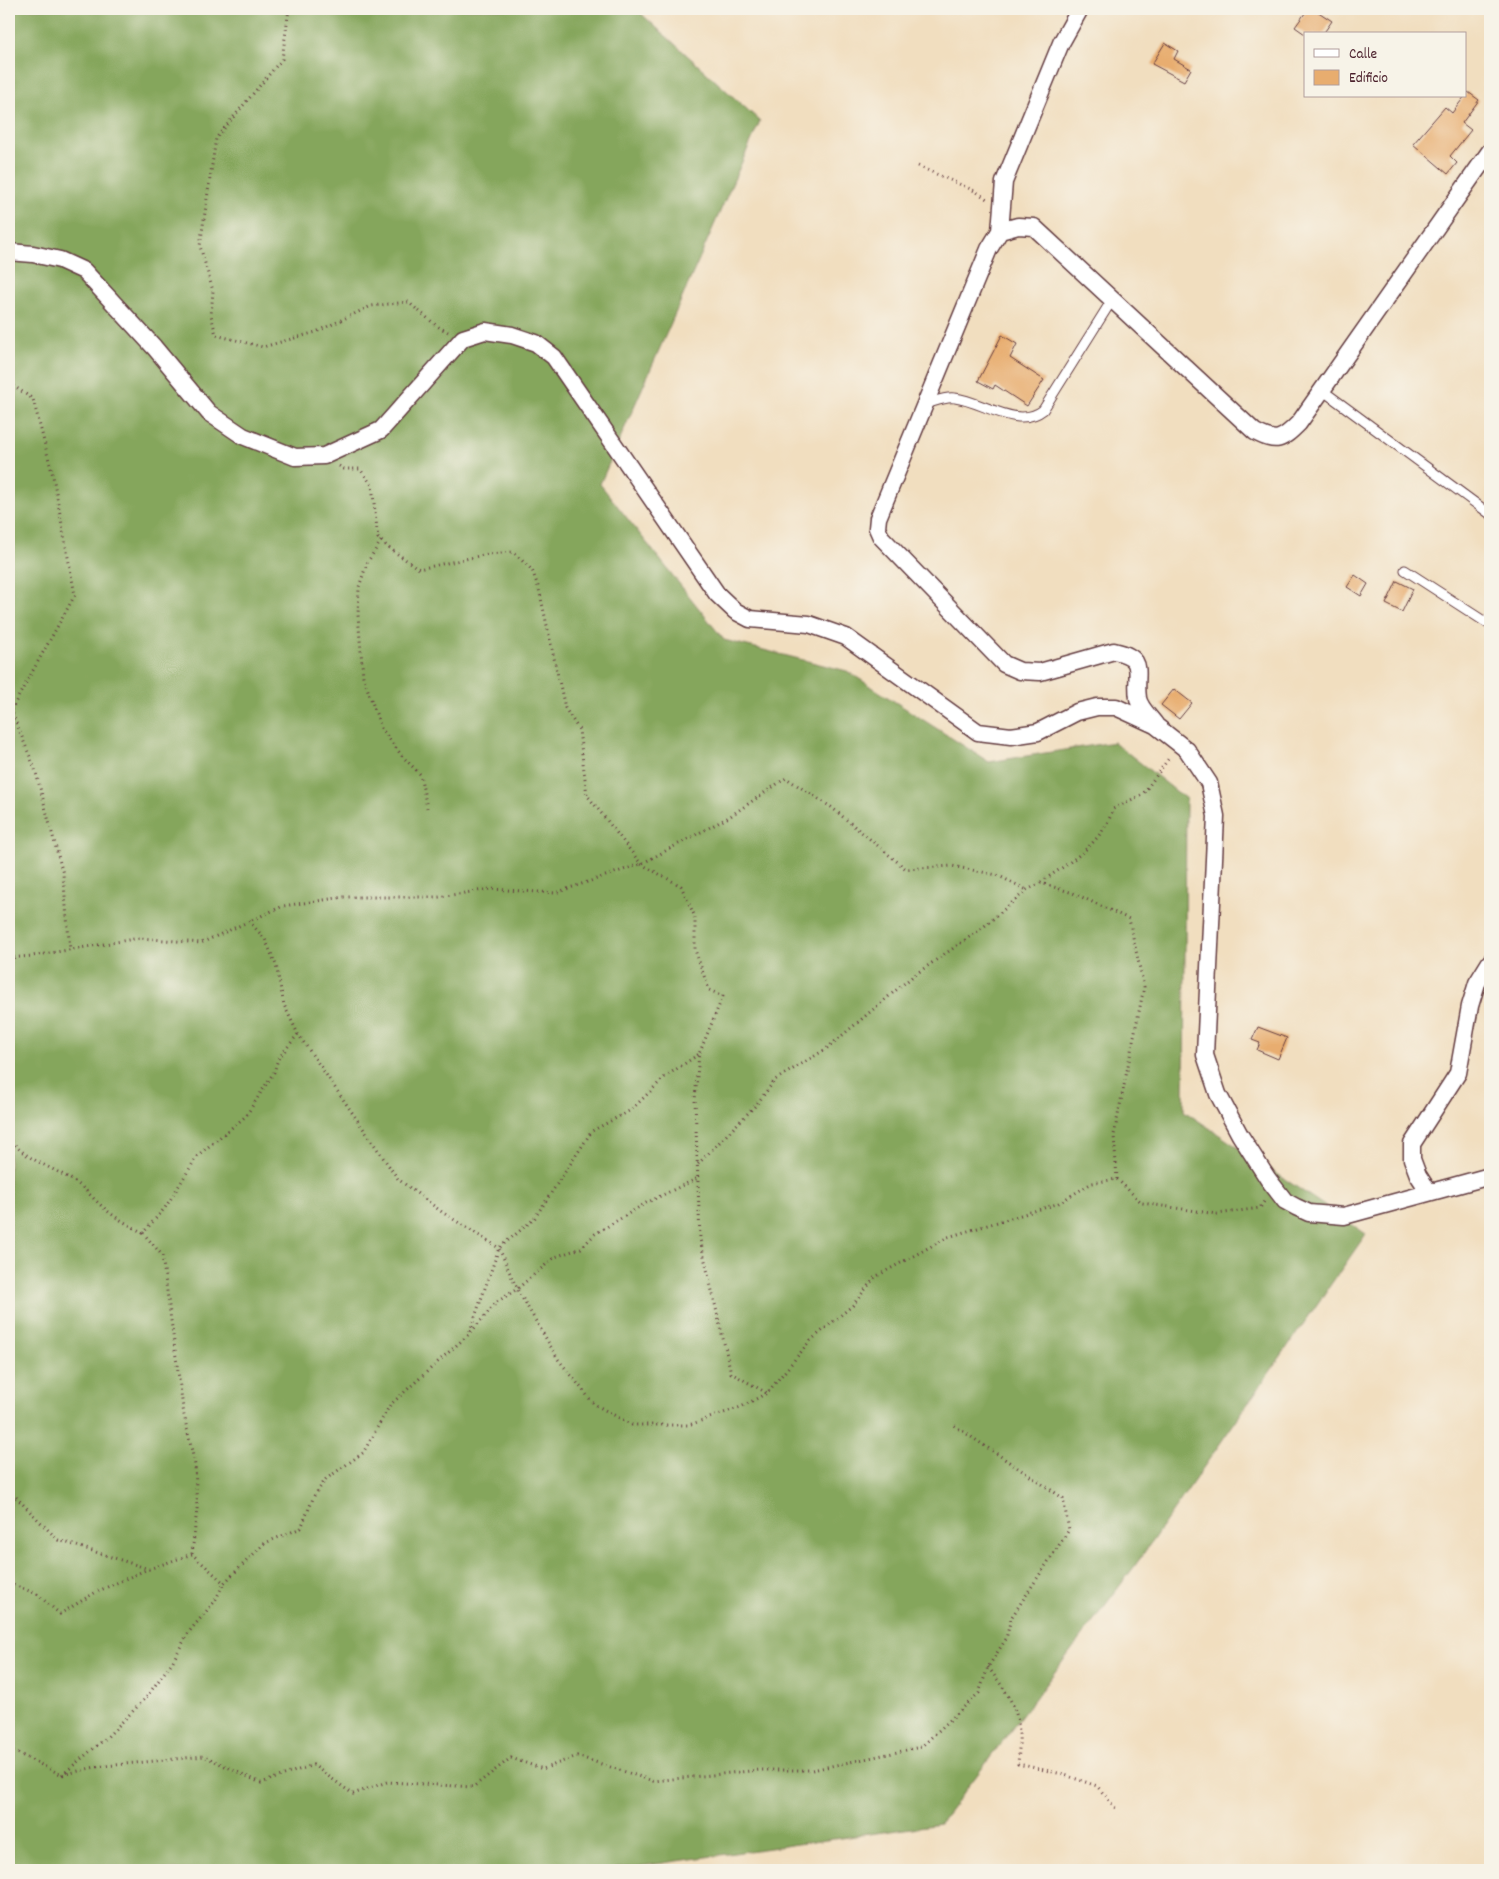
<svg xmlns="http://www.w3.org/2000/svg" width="1499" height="1879" viewBox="0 0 1499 1879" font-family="Dekko,sans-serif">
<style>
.forest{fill:#85a65b;stroke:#686243}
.building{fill:#e8ad6f}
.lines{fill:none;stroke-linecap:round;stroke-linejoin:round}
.service-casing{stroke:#633c41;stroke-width:11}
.minor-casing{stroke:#633c41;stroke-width:19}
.path{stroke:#633c41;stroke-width:3;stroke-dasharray:1 4;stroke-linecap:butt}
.service{stroke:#fff;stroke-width:9}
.minor{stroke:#fff;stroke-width:16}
</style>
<rect width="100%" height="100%" fill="#f7f3e8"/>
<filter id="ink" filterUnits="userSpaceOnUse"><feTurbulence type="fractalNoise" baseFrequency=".02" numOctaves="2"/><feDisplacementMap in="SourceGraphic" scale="10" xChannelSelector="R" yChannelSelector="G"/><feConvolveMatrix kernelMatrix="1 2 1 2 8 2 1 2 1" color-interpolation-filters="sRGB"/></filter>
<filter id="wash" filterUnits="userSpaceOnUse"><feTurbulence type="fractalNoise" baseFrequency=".0096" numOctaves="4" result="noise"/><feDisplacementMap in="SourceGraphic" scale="20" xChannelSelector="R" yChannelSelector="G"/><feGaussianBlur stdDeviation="1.12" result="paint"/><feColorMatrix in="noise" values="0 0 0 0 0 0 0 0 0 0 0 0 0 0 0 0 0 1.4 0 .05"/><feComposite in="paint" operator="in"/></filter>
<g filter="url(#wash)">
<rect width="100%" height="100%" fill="#f1debf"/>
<path class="forest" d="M9 9H636L760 121 600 484 724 640 847 671 989 762 1114 742 1186 799 1184 1111 1366 1234 1134 1567 940 1824 635 1867 590 1870H9Z"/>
<g id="blocks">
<path class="building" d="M1308 9H1314L1332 21 1323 34H1305L1295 27Z
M1165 43 1178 51 1174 59 1191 69 1184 81 1152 64Z
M1468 92 1479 100 1462 123 1471 130 1450 156 1457 163 1448 174 1413 144 1445 107 1452 113Z
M1002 335 1017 344 1010 358 1044 380 1027 406 995 385 993 389 978 381Z
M1355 575 1368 584 1361 596 1347 587Z
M1397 581 1413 589 1402 612 1386 604Z
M1174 689 1192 703 1179 719 1161 705Z
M1258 1027 1287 1038 1278 1059 1257 1050 1260 1043 1252 1040Z"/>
</g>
</g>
<g filter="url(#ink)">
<use href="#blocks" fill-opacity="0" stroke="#633c41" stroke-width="1"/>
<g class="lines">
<defs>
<path id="service" d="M1322 390 1490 514
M925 404C934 402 946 396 955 398 982 401 1018 430 1043 410L1112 300
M1405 570 1490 625"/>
<path id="minor" d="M1000 231 1004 182 1061 43 1080 9
M9 252 33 254 60 260 84 271 154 347 209 413 243 436 295 457 324 456 381 430 463 338 485 331 512 335 536 343 554 357 717 594 735 611 750 619 809 624 846 637 978 732 1011 736 1038 732 1077 712 1097 707H1116L1155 725 1187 750 1209 783 1216 816 1205 1055 1218 1094 1240 1135 1268 1179 1285 1201 1296 1207 1309 1213 1344 1216 1490 1176
M1155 724C1150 717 1139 707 1138 698 1134 673 1148 658 1114 651L1040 672 1020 671 1004 664 881 537 877 528 878 518 989 249 1000 231 1018 226 1034 227 1255 432C1277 443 1281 441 1299 423L1490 151
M1429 1192 1418 1175 1412 1159V1144L1458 1073 1470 1006 1477 983 1490 962"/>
</defs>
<use href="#service" class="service-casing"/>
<use href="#minor" class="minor-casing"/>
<path class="path" d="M289 9 282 59 216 138 200 246 213 291 211 315 216 335 263 347 316 332 371 306 408 302 437 326 448 332
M918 166 975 191 987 199
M9 383 33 399 53 476 75 595 11 710 35 769 63 874 70 950
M339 466 344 469H360L372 485 378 538 389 548 419 569 488 554 513 552 532 570 539 589 565 708 579 730 587 795 641 864 681 886 695 917V950L709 990 723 996 699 1054 695 1100 700 1239 731 1373 767 1393
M381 541 367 563 359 587 358 615 363 676 381 728 402 756 420 774 427 808
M1041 882C1070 862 1102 844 1113 809L1143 794 1169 758
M249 921 265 939 276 965 284 1005 298 1034 398 1179 442 1212 499 1248 517 1289 558 1359 594 1404 632 1425H689L741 1407 767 1393 810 1341 853 1305 875 1277 948 1237 1057 1204 1092 1183 1117 1179 1142 1203 1217 1214 1260 1208 1265 1200
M9 958 32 956 140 938 201 943 283 906 344 897H439L490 889 555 893 641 864 729 817 786 778 831 807 906 869 952 866 997 875 1027 890
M9 1137C23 1160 54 1167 75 1182 86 1189 94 1200 104 1208 115 1218 130 1225 143 1233L165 1208 198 1155 246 1116 274 1072 278 1059 298 1034
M698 1164 756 1105 775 1080 826 1049 913 976 981 929 1027 890 1041 883 1073 893 1129 919 1144 987 1114 1135 1117 1179
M143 1233 162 1255 184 1415 195 1465 197 1509 192 1554
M471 1332 497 1302 517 1289 555 1257 581 1248 595 1234 646 1203 698 1178
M9 1490 58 1540 149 1569 192 1554 224 1583 265 1543 301 1528 314 1496 326 1479 363 1453 390 1405 469 1334 499 1248 534 1219 592 1131 631 1110 666 1076 699 1054
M9 1583 37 1594 60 1614 96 1592 148 1569
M988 1667C1017 1705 1022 1716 1018 1764L1062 1774 1097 1786 1117 1810
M9 1749 62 1775 95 1767 204 1756 261 1783 313 1765 353 1794 387 1782 473 1787 511 1758 543 1769 577 1756 653 1781 760 1770H812L921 1747 979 1693 988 1667 1006 1639 1011 1618 1069 1530 1063 1498 952 1424
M62 1775 106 1738 145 1699 173 1661 188 1633 215 1601 224 1583"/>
<use href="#service" class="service"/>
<use href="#minor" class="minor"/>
</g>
</g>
<rect width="1499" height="1879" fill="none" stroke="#f7f3e8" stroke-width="30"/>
<rect x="1304" y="32" width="162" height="65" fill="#f7f3e8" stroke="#b29e9c"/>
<rect x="1314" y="49" width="25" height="8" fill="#ffffff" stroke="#b29e9c"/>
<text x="1349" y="58" font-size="15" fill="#4a1f2b">Calle</text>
<rect x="1314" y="70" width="25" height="15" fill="#e8ad6f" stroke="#b29e9c"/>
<text x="1349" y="82" font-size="15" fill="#4a1f2b">Edificio</text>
</svg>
